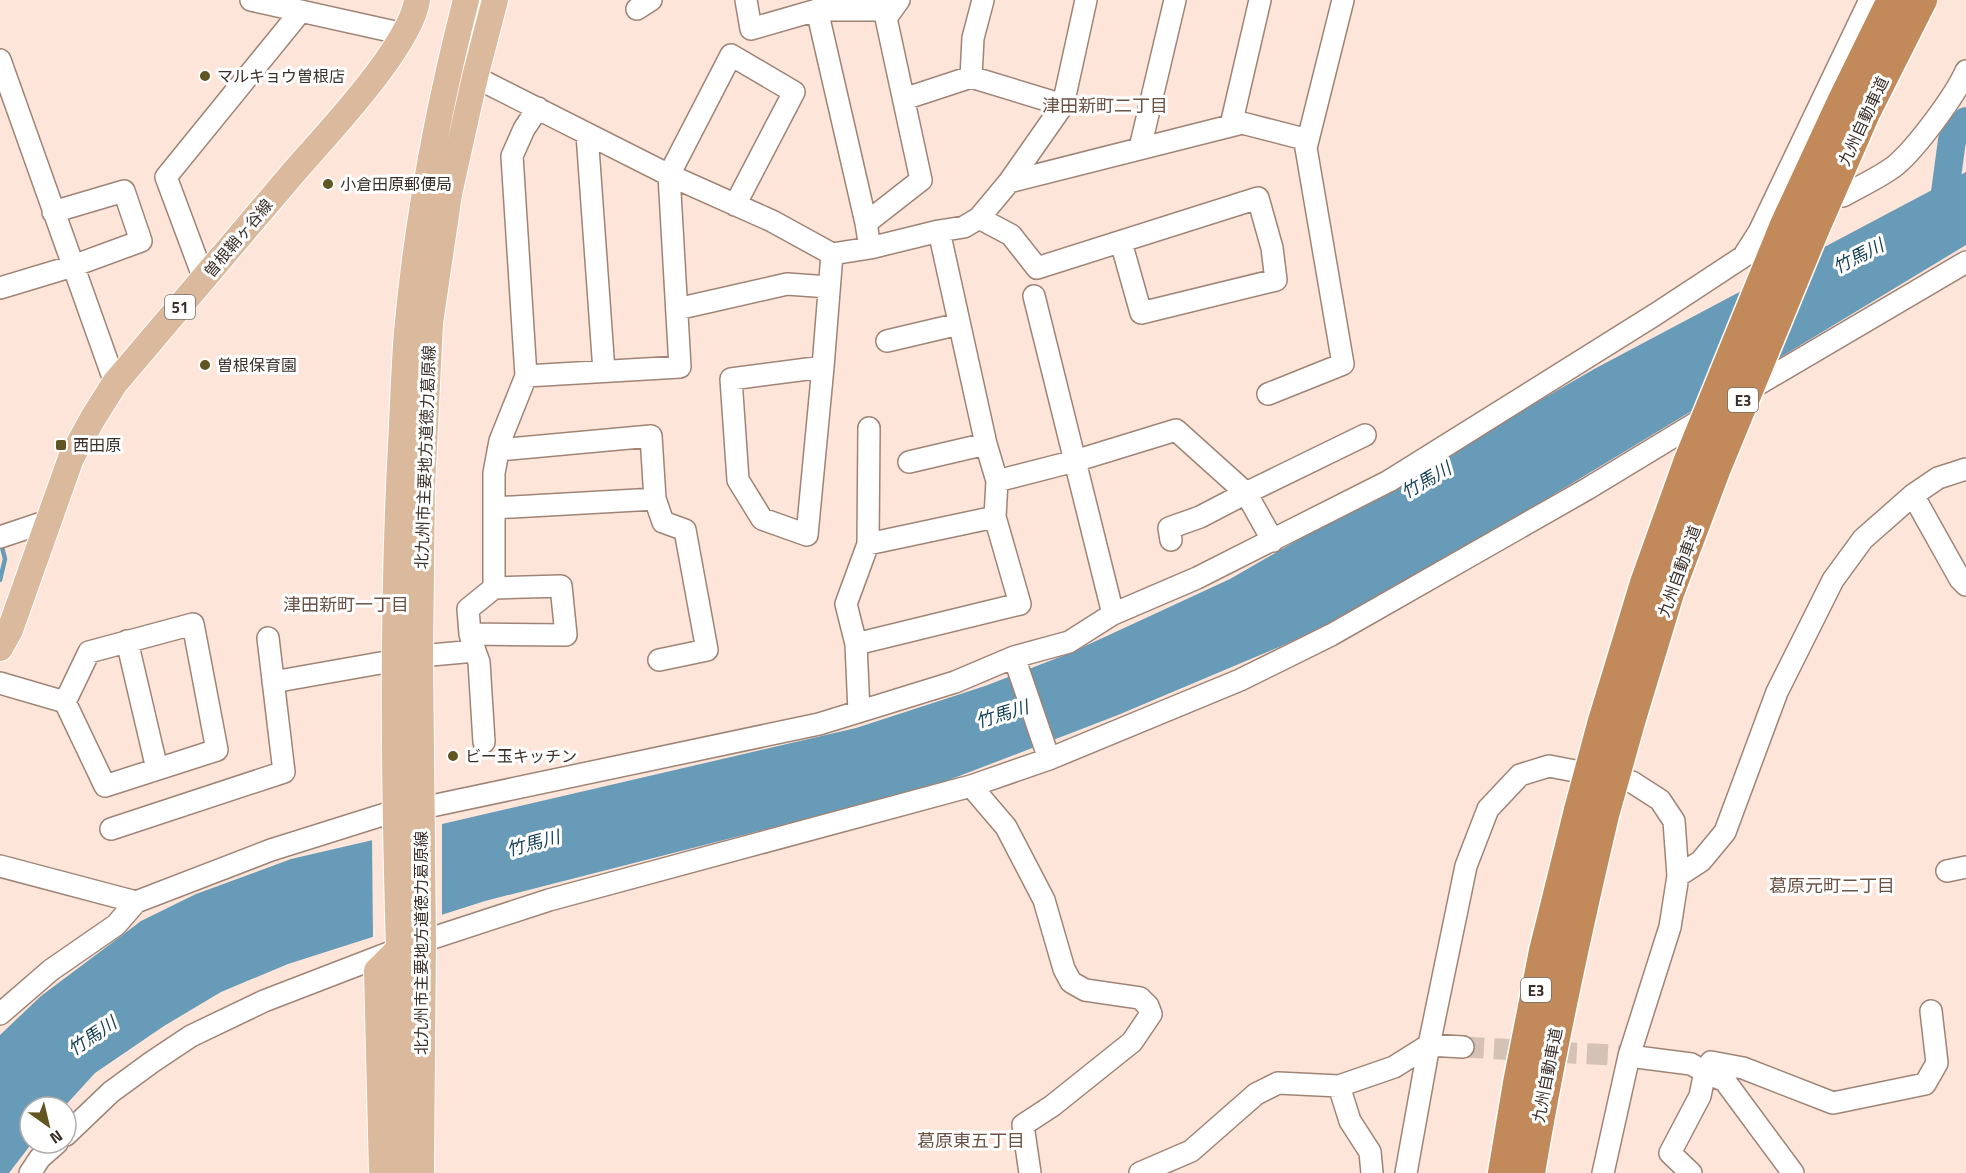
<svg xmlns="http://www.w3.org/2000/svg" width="1966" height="1173" viewBox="0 0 1966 1173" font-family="'Titillium Web','Noto Sans JP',sans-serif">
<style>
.water{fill:#689bb8}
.pier{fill:#fde5d9}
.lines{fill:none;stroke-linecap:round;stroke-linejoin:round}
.stream{stroke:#689bb8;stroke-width:4.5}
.river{stroke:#689bb8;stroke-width:28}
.minor-tunnel{stroke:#d6c1b6;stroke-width:21;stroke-dasharray:21 10;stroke-linecap:butt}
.minor-casing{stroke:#9f8476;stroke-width:24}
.major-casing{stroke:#fff;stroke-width:28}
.highway-casing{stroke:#fff;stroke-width:33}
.minor{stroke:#fff;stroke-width:21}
.major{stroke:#dab99c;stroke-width:26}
.highway{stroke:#c28a5a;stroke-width:30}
.highway-bridge-casing{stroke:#fff;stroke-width:33;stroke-linecap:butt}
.highway-bridge{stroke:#c28a5a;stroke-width:30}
.poi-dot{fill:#615522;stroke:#fff;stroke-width:2}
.labels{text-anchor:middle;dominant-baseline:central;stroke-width:6;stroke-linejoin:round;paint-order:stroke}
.shield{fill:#fff;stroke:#756d69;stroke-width:1.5}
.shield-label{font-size:15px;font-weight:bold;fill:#3a2f29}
.poi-label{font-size:16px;fill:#3a2f29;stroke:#fff;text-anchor:start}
.street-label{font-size:16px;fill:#3a2f29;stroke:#fff}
.neighbourhood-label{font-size:18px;fill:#6b5245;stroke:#fff}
.water-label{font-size:18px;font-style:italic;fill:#184258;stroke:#fff}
</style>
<rect width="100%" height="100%" fill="#fde5d9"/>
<path class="water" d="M1966 172V245L1490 533 1347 615 1291 642 1118 715 928 788 485 901 288 964 221 992 164 1026 95 1073 64 1107H30V1143H32L9 1173H0V1035L41 996 141 921 196 894 291 859 856 728 985 686 1070 653 1230 579 1596 368Z"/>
<path class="pier" d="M442 822V917L373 940 372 838Z"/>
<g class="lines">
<path class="stream" d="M0 580 5 559 1 543"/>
<path class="river" d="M1942 215 1952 140 1966 121"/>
<path class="minor-tunnel" d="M1463 1047 1629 1056"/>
<defs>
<path id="minor" d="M251 0 404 34
M746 0 751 29 817 10H891
M983 0 973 38 971 77 1063 105
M637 9 651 0
M817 10 866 223
M0 60 115 383
M447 74 475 77 669 175 772 221 832 254 870 248 939 231 964 227 979 218 1009 182 1063 105 1086 0
M904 99 971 77
M1231 125 1260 0
M587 134 604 371
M1140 148 1175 0
M1009 182 1242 123 1308 140 1343 0
M1843 196C1860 186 1881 177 1896 165 1917 147 1955 96 1966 71
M979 218 1011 235 1037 268 1258 198 1272 248 1276 280 1141 313 1121 242
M939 231 986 444 997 481 1075 461 1176 430 1246 493 1273 541
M870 248 866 223 921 180 886 18 899 0
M1745 254 1759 232 1870 0
M204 279 166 177 301 11
M0 288 73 266 141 241 124 191 53 212
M1034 296 1113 614
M677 309 787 284 829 287
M887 341 959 324
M823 367 807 535 762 519 738 480 731 379Z
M823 367 832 254
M526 376 680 367 669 175 731 55 794 92 735 205
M1745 392 1966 262
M1268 394 1343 364 1306 148 1308 140
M909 462 986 444
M1913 495 1960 579 1966 585
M655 499 663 522 685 530 707 650 659 660
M494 508 655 499 651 436 498 450
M995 517 868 544 846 604 856 644 1020 604 995 517 997 481
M0 537 48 521
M1171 540 1169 528 1200 517 1246 493 1365 435
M868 544 869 428
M470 634 566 635 561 586 494 588
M127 641 157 769
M856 644 859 712
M475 651 479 662 484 742
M1014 657 1049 759
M273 682 420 656 475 651 470 634 468 609 494 588V473L500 441 526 376 512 156 524 129 538 108
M0 683 65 702 105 786 217 750 193 624 89 652 65 702
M971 786 1006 827 1044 900 1064 969 1071 982 1085 990 1140 998 1148 1006 1151 1014 1132 1042 1052 1106 1023 1125 1030 1173
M111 829 284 772 268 638
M0 866 136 902 271 850 395 811 422 808 819 724 955 682 1014 657 1069 642 1113 614 1197 578 1389 481 1656 314 1761 245
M1947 871 1966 867
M1678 876 1701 861 1725 832 1777 692 1833 580 1863 539 1913 495 1938 478 1966 469
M0 1014 51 970 116 925 136 902
M1629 1056 1691 1064 1705 1072 1700 1096 1670 1153 1691 1173
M1339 1086 1350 1121 1370 1152 1372 1173
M66 1135 111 1092 152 1062 191 1036 264 1001 399 949 549 900 971 786 1049 759 1240 680 1331 635 1587 489 1709 415
M30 1173 40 1158 57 1143
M1140 1173 1191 1151 1256 1094 1278 1083 1339 1086 1394 1067 1429 1045 1463 1047
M1406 1173 1429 1045 1466 866 1488 809 1520 775 1549 766 1632 782 1660 800 1674 821 1678 876 1670 927 1629 1056 1603 1173
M1793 1173 1725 1081 1705 1072 1711 1062 1743 1068 1833 1103 1925 1084 1937 1063 1931 1011"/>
<path id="major" d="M0 648 10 630 71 458 93 418 115 383C174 313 234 243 293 173 325 136 411 46 417 0
M382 1173 377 971 399 949
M400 1173C399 1098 401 1023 399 948 394 780 392 612 401 445 403 407 404 369 407 332 417 220 438 109 466 0
M421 1173 423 941 420 656 422 487 430 323 449 194 475 77 495 0"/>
<path id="highway" d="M1503 1173 1518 1083 1544 951 1579 810
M1530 1173C1550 1053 1576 934 1604 815"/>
</defs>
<use href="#minor" class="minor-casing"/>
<use href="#major" class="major-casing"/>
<use href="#highway" class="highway-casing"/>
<use href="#minor" class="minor"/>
<use href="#major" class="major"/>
<use href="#highway" class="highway"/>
<defs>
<path id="highway-bridge" d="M1579 810 1603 721 1645 583 1688 463 1785 225 1842 102 1892 0
M1604 815 1630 722 1669 593 1716 468 1814 230 1865 113 1922 0"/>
</defs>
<use href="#highway-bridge" class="highway-bridge-casing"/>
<use href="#highway-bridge" class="highway-bridge"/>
</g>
<g class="poi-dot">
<circle cx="205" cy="76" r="6"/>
<circle cx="328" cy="184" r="6"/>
<circle cx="205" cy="365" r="6"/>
<rect x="55" y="439" width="12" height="12" rx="3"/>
<circle cx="453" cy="756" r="6"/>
</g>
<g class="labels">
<g class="shield">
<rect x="165" y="295" width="30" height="24" rx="4.5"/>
<rect x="1728" y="388" width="30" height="24" rx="4.5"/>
<rect x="1521" y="978" width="30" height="24" rx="4.5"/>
</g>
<g class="shield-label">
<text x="180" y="307">51</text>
<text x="1743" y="400">E3</text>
<text x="1536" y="990">E3</text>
</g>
<g class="poi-label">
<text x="217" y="76">マルキョウ曽根店</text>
<text x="340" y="184">小倉田原郵便局</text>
<text x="217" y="365">曽根保育園</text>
<text x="73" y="445">西田原</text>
<text x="465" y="756">ビー玉キッチン</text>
</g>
<g class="street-label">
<text transform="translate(1863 121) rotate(-65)">九州自動車道</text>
<text transform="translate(238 238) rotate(-50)">曽根鞘ヶ谷線</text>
<text transform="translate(425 457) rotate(-88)">北九州市主要地方道徳力葛原線</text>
<text transform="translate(1679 571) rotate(-70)">九州自動車道</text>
<text transform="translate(421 943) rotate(-90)">北九州市主要地方道徳力葛原線</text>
<text transform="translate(1547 1075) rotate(-79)">九州自動車道</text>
</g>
<g class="neighbourhood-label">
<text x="1105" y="105">津田新町二丁目</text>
<text x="346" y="604">津田新町一丁目</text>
<text x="1832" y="885">葛原元町二丁目</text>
<text x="971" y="1140">葛原東五丁目</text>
</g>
<g class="water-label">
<text transform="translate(1858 256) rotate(-27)">竹馬川</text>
<text transform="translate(1426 480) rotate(-30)">竹馬川</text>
<text transform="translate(1002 714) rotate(-17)">竹馬川</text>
<text transform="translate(533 843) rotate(-15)">竹馬川</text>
<text transform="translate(92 1036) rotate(-34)">竹馬川</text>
</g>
</g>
<g transform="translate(48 1125) rotate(146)"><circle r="28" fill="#ffffff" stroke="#b0aca9" stroke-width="1.5"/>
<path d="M0-4.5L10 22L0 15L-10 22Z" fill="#615522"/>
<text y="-9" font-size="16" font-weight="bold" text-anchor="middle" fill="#3a2f29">N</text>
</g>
</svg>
